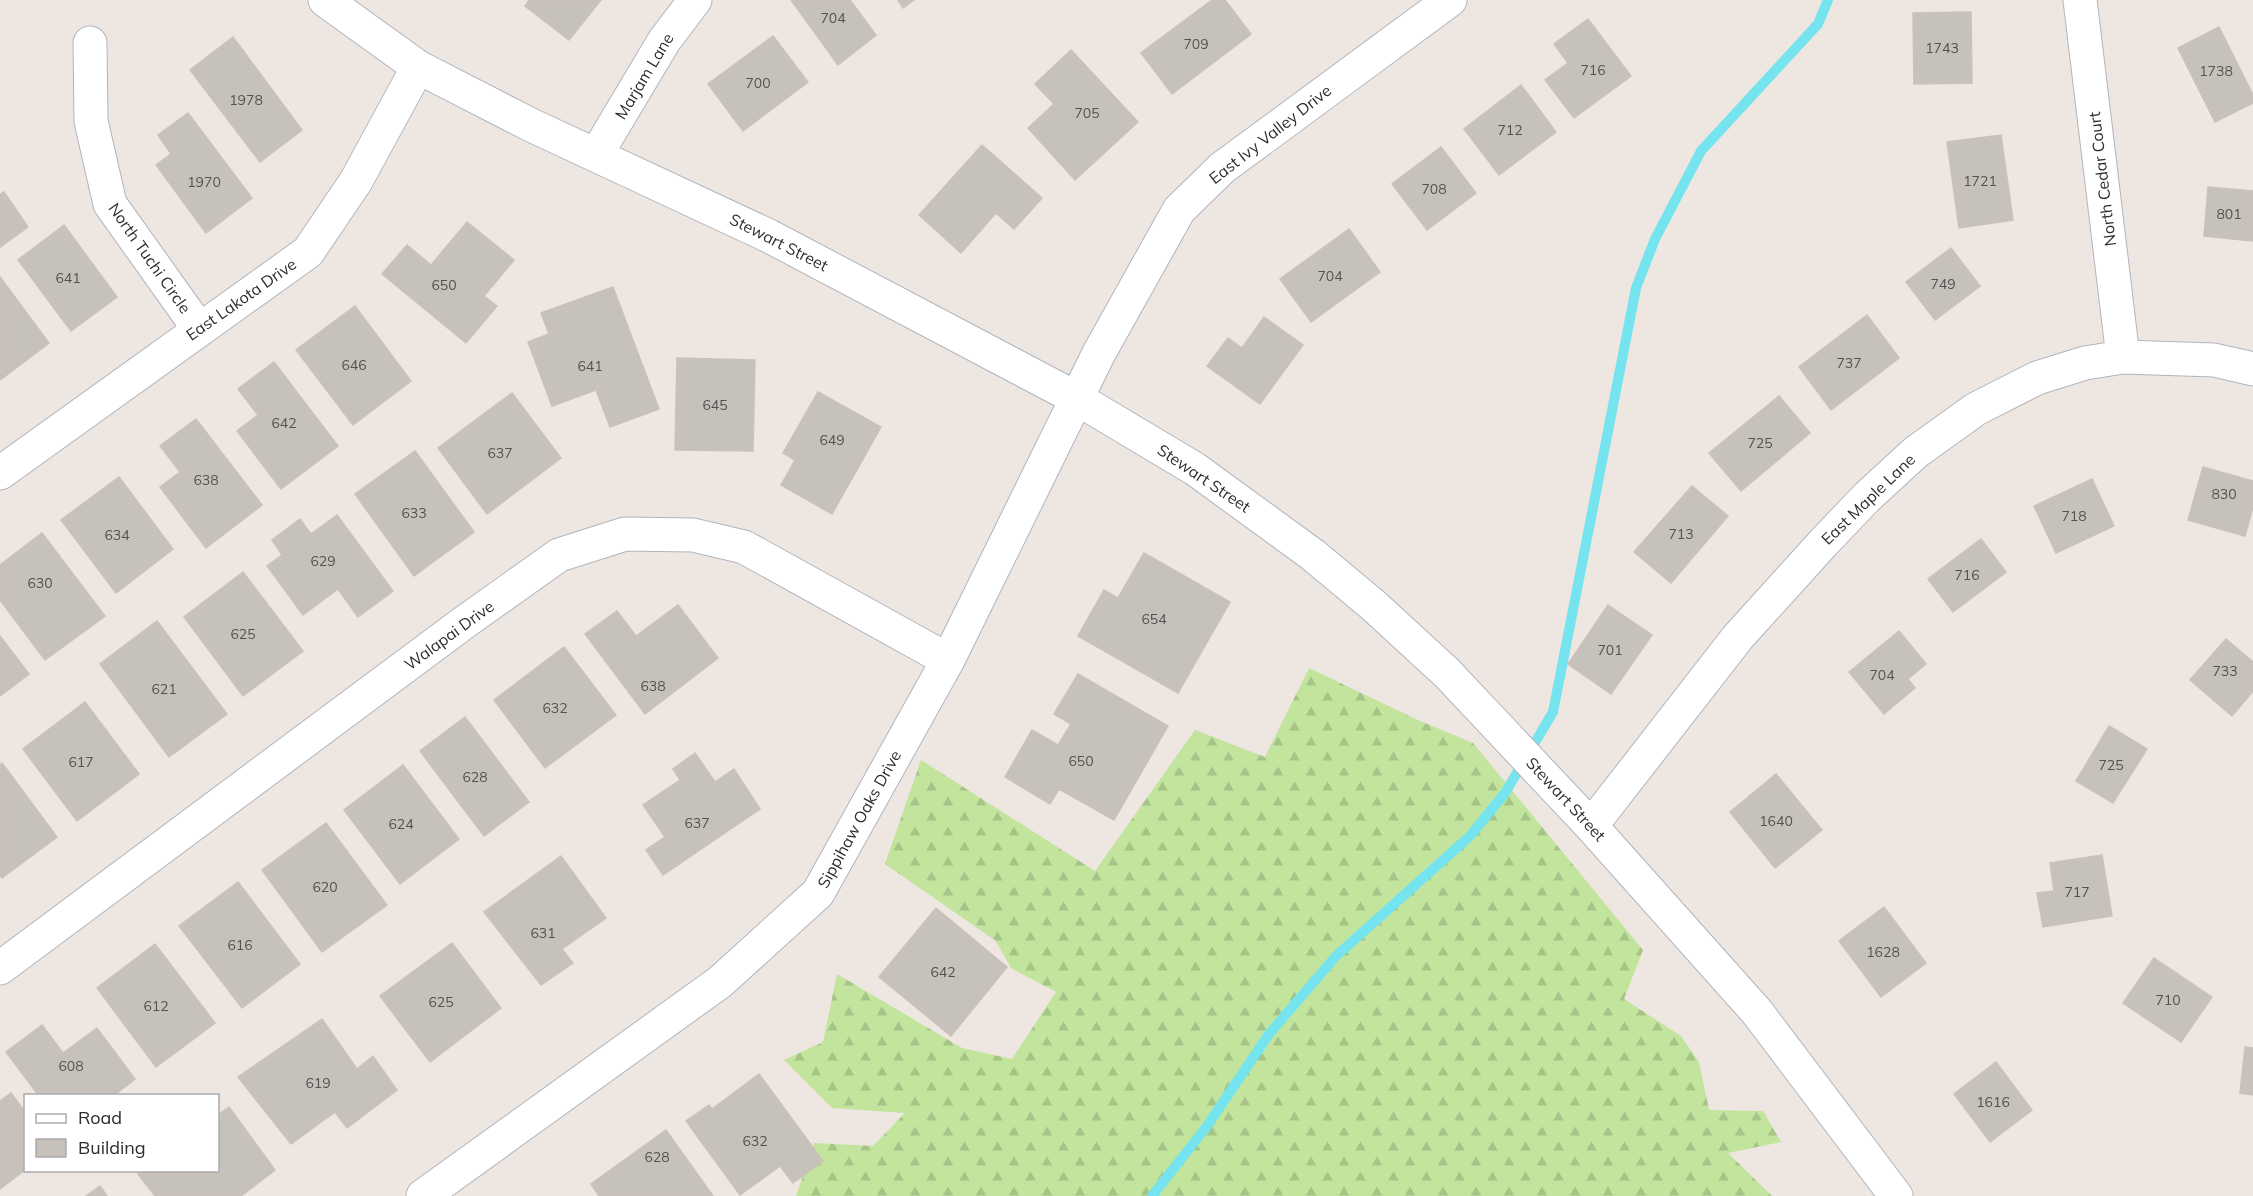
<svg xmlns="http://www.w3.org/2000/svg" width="2253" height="1196" viewBox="0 0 2253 1196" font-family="Mulish,sans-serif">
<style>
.forest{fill:url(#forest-firs)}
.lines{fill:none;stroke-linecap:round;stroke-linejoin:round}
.stream{stroke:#75e4ef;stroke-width:10}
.building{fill:#c7c1bb;stroke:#cac1b9;stroke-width:1.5}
.street-casing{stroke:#b0b5bd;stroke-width:35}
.street{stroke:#fff;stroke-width:33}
.labels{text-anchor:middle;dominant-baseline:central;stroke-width:4.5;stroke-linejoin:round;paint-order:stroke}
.number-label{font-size:14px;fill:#545250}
.street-label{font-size:16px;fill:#2d2d2d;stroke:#fff}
</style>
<defs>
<pattern id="forest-firs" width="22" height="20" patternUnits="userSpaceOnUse" patternTransform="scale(1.5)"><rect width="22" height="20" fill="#c2e49d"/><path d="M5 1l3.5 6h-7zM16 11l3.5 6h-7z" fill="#a7c488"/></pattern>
</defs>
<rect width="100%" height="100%" fill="#eee6e0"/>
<path class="forest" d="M1309 668 1420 721 1473 743 1643 950 1624 999 1681 1036 1699 1062 1709 1110 1763 1111 1781 1142 1728 1153 1772 1196H796L814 1143 873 1146 905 1113 832 1108 784 1060 823 1042 837 974 962 1048 1012 1059 1056 992 1011 968 996 941 885 864 921 760 1095 871 1195 730 1265 757Z"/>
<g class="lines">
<path class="stream" d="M1152 1196 1207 1126 1269 1034 1336 956 1470 836 1505 793 1553 712 1636 288 1655 239 1701 151 1818 24 1828 0"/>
</g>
<path class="building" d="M529 0H601L569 40 525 6Z
M791 0H850L876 35 838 65Z
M898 0H914L903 8Z
M1212 0H1225L1251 34 1172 94 1141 53Z
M1971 12 1972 83 1914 84 1913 13Z
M1588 19 1631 76 1574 118 1545 80 1568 63 1554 44Z
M2219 27 2253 95V103L2215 122 2178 48Z
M773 36 808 82 743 131 708 84Z
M233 37 302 130 260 162 190 70Z
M1071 50 1138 122 1075 180 1028 128 1054 104 1035 84Z
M1521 85 1556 132 1499 175 1464 129Z
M188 113 252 198 206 233 156 165 171 154 158 135Z
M2001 135 2013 220 1959 228 1947 142Z
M982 145 1042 198 1014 229 996 213 961 253 919 215Z
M1441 147 1476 193 1427 230 1392 184Z
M2208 187 2253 191V241L2204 236Z
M4 192 28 227 0 247V194Z
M467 222 514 260 484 296 497 306 466 343 382 274 407 245 431 265Z
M64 225 117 297 71 331 18 260Z
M1349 229 1380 272 1311 322 1280 279Z
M1951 248 1980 286 1935 320 1906 282Z
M0 277 49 343 0 380Z
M613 287 659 409 610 427 596 390 552 406 528 342 549 334 541 313Z
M355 306 411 381 353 425 296 350Z
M1867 315 1899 358 1831 410 1799 367Z
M1264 317 1303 345 1260 404 1207 366 1228 338 1242 348Z
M677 358 755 360 753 451 675 450Z
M274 362 338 446 281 489 237 431 258 415 238 389Z
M818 392 881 427 832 514 781 485 795 460 783 453Z
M512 393 561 458 487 514 438 448Z
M1779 396 1810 433 1741 491 1709 453Z
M196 419 262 505 206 548 160 487 180 472 160 446Z
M415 451 474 532 414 576 355 494Z
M2203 467 2253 481V507L2245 536 2188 520Z
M119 477 173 549 116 593 61 520Z
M2092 479 2114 526 2056 553 2034 506Z
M1692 486 1728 516 1671 583 1634 552Z
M337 515 393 591 358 617 338 589 303 615 267 566 282 555 272 540 300 519 311 534Z
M42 533 105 616 45 660 0 600V565Z
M1981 539 2006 572 1953 612 1928 579Z
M1144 553 1230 602 1178 693 1078 636 1104 590 1118 598Z
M243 572 303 651 243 696 184 617Z
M678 605 718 658 645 714 585 634 617 611 636 636Z
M1608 605 1652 635 1611 694 1568 664Z
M157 621 227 714 169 757 100 664Z
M1899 631 1926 664 1908 679 1915 688 1884 714 1849 672Z
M0 636 29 674 0 696Z
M2226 639 2253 662V691L2232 716 2190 680Z
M564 647 616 715 545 768 494 700Z
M1078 674 1168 726 1114 820 1059 789 1050 804 1005 777 1032 730 1058 745 1071 724 1054 714Z
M85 702 139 774 77 821 23 749Z
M465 717 529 802 484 836 420 751Z
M2109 726 2147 749 2113 803 2076 781Z
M695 753 715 782 734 769 760 809 663 875 646 850 665 837 643 805 680 780 673 769Z
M2 763 57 837 2 878 0 875V765Z
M403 765 459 839 400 884 344 810Z
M1776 774 1822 830 1775 868 1730 812Z
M326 823 387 905 322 952 262 870Z
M2102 855 2112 916 2043 927 2037 893 2054 891 2050 863Z
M561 856 606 918 562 949 573 963 541 985 484 912Z
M238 882 300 964 242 1008 179 926Z
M1884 907 1926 963 1881 997 1839 941Z
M936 908 1007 967 951 1036 879 977Z
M452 943 501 1008 430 1062 380 996Z
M155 944 215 1023 156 1067 97 988Z
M2154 958 2212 997 2181 1042 2123 1003Z
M322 1019 357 1069 373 1056 397 1090 347 1128 335 1112 291 1144 238 1077Z
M42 1025 63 1053 97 1028 135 1079 113 1096H39L6 1052Z
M2245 1047 2253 1048V1095L2240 1093Z
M1996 1062 2032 1110 1990 1142 1954 1094Z
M759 1074 823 1161 793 1183 780 1166 740 1195 686 1121 709 1105 712 1109Z
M11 1093 26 1113V1169L0 1189V1101Z
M229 1107 275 1170 241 1196H155L138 1174 143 1170H218V1115Z
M666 1130 713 1196H599L591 1184Z
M100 1186 107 1196H86Z"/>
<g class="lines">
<defs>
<path id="street" d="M325 0 418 67 531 125 769 236 1076 398 1195 469 1313 555 1373 605 1447 673 1591 826 1757 1012 1896 1196
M2080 0 2123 357
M90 43 91 121 110 204 199 329
M596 155 664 41 695 0
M0 473 308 252 356 181 418 67
M1591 826 1738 637 1824 542 1867 497 1916 452 1976 409 2037 378 2085 363 2123 357 2214 360 2253 369
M0 968 462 624 559 555 625 534 693 535 744 547 948 660
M423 1196 720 982 818 893 948 660 1099 353 1179 210 1222 168 1450 0"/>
</defs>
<use href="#street" class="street-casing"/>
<use href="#street" class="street"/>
</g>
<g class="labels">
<g class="number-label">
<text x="833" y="18">704</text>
<text x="1196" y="44">709</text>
<text x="1942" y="48">1743</text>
<text x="1593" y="70">716</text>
<text x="2216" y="71">1738</text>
<text x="758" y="83">700</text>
<text x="246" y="100">1978</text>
<text x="1087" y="113">705</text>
<text x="1510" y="130">712</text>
<text x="1980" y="181">1721</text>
<text x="204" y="182">1970</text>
<text x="1434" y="189">708</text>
<text x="2229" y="214">801</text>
<text x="1330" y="276">704</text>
<text x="68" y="278">641</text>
<text x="1943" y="284">749</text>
<text x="444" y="285">650</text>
<text x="1849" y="363">737</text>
<text x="354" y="365">646</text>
<text x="590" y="366">641</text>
<text x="715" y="405">645</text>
<text x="284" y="423">642</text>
<text x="832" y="440">649</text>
<text x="1760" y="443">725</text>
<text x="500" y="453">637</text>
<text x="206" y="480">638</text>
<text x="2224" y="494">830</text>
<text x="414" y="513">633</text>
<text x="2074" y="516">718</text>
<text x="1681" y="534">713</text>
<text x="117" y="535">634</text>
<text x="323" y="561">629</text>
<text x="1967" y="575">716</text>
<text x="40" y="583">630</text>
<text x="1154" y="619">654</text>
<text x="243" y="634">625</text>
<text x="1610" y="650">701</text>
<text x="2225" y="671">733</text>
<text x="1882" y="675">704</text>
<text x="653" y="686">638</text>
<text x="164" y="689">621</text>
<text x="555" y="708">632</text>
<text x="1081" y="761">650</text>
<text x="81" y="762">617</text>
<text x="2111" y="765">725</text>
<text x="475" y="777">628</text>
<text x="1776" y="821">1640</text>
<text x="697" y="823">637</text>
<text x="401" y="824">624</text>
<text x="325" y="887">620</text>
<text x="2077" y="892">717</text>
<text x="543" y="933">631</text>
<text x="240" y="945">616</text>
<text x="1883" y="952">1628</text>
<text x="943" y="972">642</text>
<text x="2168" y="1000">710</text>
<text x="441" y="1002">625</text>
<text x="156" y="1006">612</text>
<text x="71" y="1066">608</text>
<text x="318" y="1083">619</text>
<text x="1993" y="1102">1616</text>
<text x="755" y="1141">632</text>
<text x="657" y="1157">628</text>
</g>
<g class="street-label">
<text transform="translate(644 76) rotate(-59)">Marjam Lane</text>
<text transform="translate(1270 134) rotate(-38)">East Ivy Valley Drive</text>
<text transform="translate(2102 179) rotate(-97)">North Cedar Court</text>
<text transform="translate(779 242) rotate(27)">Stewart Street</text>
<text transform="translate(150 258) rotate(55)">North Tuchi Circle</text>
<text transform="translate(241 299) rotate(-35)">East Lakota Drive</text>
<text transform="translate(1204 478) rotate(34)">Stewart Street</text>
<text transform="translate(1868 499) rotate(-44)">East Maple Lane</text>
<text transform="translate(449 635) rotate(-36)">Walapai Drive</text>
<text transform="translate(1566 799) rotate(47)">Stewart Street</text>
<text transform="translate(859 819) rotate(-61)">Sippihaw Oaks Drive</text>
</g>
</g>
<rect x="24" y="1094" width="195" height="78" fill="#ffffff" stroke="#ababab" stroke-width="1.5"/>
<rect x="36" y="1114" width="30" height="9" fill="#ffffff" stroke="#ababab" stroke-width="1.5"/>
<text x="78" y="1124" font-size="18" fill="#2d2d2d">Road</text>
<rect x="36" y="1139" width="30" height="18" fill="#c7c1bb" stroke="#ababab" stroke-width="1.5"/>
<text x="78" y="1154" font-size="18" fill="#2d2d2d">Building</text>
</svg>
